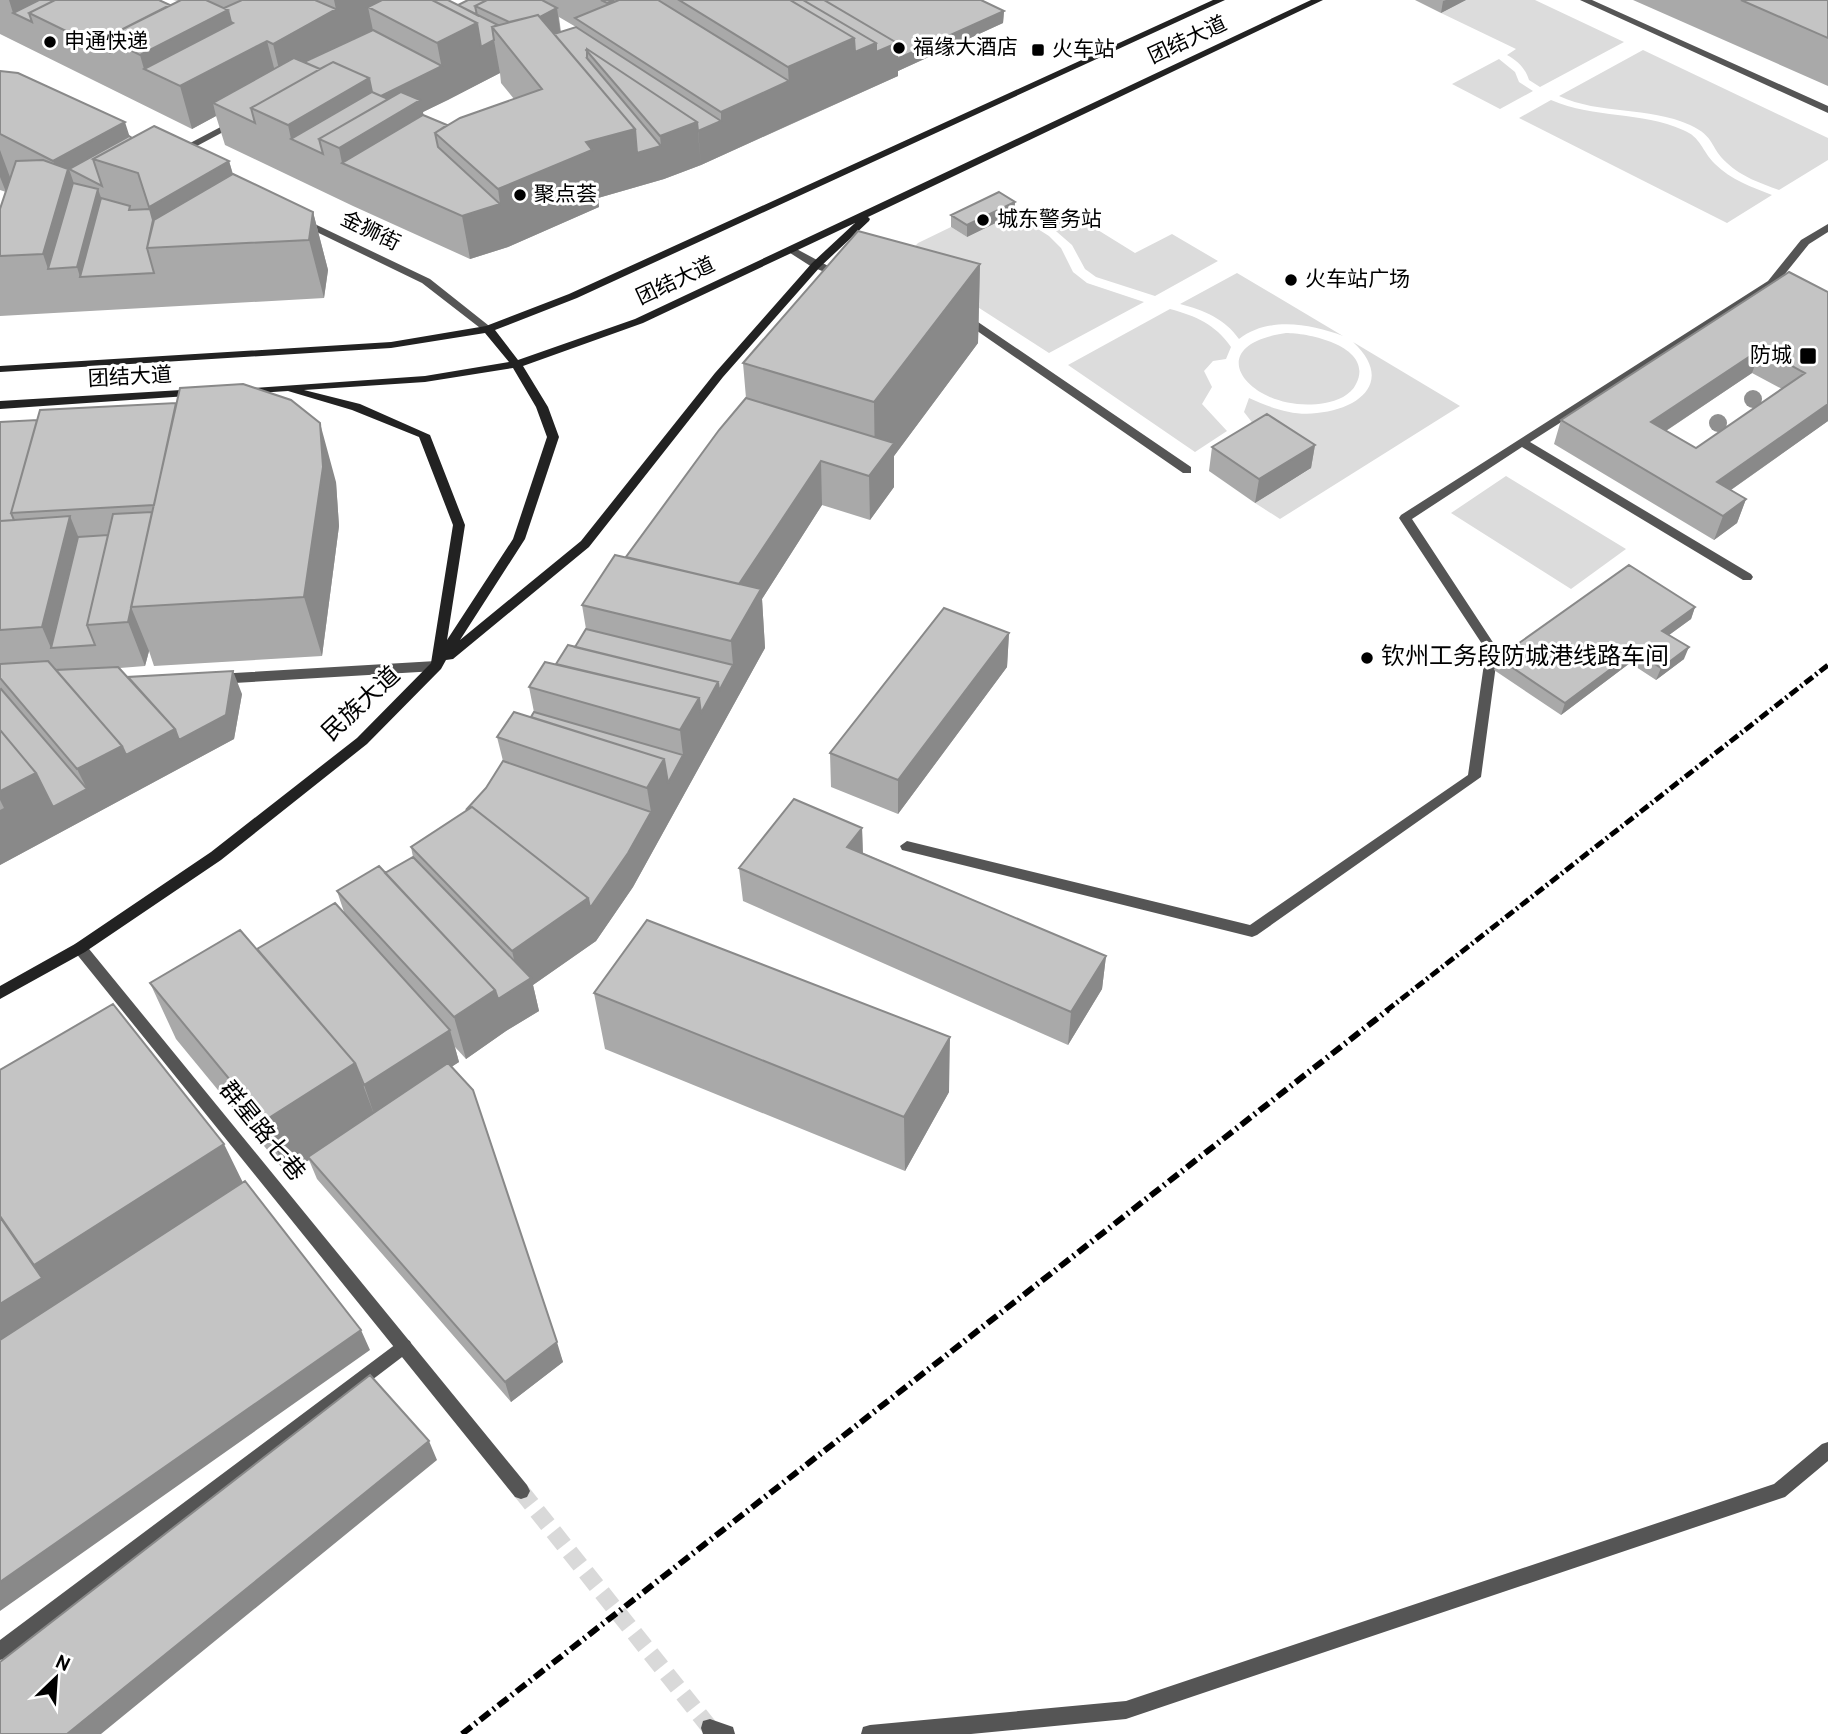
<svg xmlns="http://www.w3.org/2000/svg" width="1828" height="1734" viewBox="0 0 1828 1734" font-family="Overpass,'Noto Sans SC',sans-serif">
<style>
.green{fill:#dcdcdc}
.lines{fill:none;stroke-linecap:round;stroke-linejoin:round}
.street-tunnel{stroke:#d9d9d9;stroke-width:17;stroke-dasharray:17 9;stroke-linecap:butt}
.lane{fill:#555;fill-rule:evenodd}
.street{fill:#555;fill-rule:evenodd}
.secondary{fill:#222;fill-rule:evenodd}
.rail-far1{stroke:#000;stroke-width:5;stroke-dasharray:10 3.5 2 3.5;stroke-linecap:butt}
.rail{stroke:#000;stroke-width:6;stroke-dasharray:12 4.5 2 4.5;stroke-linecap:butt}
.tree{fill:#8f8f8f}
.wall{fill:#a9a9a9;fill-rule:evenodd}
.shaded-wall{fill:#898989}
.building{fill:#c4c4c4;stroke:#898989;stroke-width:2;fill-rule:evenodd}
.poi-dot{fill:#000;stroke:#fff;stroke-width:2.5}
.labels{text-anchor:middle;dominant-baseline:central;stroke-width:6;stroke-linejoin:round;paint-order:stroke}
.far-street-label{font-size:21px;fill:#000;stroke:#fff}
.far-poi-label{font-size:21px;fill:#000;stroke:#fff;text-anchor:start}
.poi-label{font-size:24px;fill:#000;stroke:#fff;text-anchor:start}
.street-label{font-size:24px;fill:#000;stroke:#fff}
</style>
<rect width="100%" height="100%" fill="#fff"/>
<path class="green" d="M1466 0H1535L1624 42 1540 87 1529 80C1525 68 1518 61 1507 55L1516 49 1441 13Z
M1643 50 1828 138V160L1779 190C1760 183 1742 177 1727 163 1709 147 1716 137 1690 125 1648 106 1600 115 1559 96Z
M1499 59 1515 72 1519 82 1533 91 1500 109 1452 84Z
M1551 100C1595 119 1641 111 1683 130 1701 137 1702 151 1715 164 1731 180 1752 187 1772 195L1727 223 1519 118Z
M1014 214 1049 236 1061 248 1073 272 1087 283 1144 302 1049 353 903 259 918 243 951 227 967 237Z
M1072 214 1135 253 1172 234 1218 261 1155 296 1096 277 1085 269 1072 245 1049 225Z
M1237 273 1343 336C1311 324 1269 316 1239 339 1225 319 1204 310 1180 304Z
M1170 309C1196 316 1215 324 1231 347L1226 359 1213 361 1204 371 1212 387 1202 404 1227 431 1195 452 1068 365Z
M1286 333C1310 333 1375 347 1356 384 1351 395 1337 401 1325 403 1254 416 1193 346 1286 333Z
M1353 342 1460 406 1280 519 1255 503 1310 469 1264 438 1244 412 1249 398C1271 408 1293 416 1317 413 1361 409 1394 380 1353 342Z
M1506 476 1626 549 1571 589 1451 513Z"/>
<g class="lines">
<path class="street-tunnel" d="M521 1491 710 1728"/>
<path class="lane" d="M1580 0H1592L1828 106V113Z
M232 121 240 123 182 154 173 152Z
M1828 224V232L1809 244 1776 285 1530 442 1751 574 1753 577 1751 580H1743L1522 447 1412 519 1498 650 1481 777 1257 935 1252 937 902 850 900 846 907 841 1250 925 1468 775 1486 650 1399 518 1401 515 1768 281 1801 240Z
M791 246 845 275 840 278 812 267 787 251 786 249Z
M961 316 978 322 1191 467V473H1183L970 326 956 319Z
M436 661 442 666 436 671 217 684 211 679 217 674Z
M404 1338 410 1341 412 1346 410 1351 7 1658 0 1660V1640Z"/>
<path class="street" d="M300 217 430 279 493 329 492 331H484L422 283 296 222 295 220Z
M80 942 85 944 527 1485 530 1491 527 1497 521 1499 515 1497 75 952 73 948 75 944Z
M1828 1442V1461L1785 1497 1779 1499 1126 1719 971 1734H861L863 1727 870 1725 1126 1701 1774 1484 1822 1444Z
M710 1719 733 1727 735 1734H703L701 1728 703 1721Z"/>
<path class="secondary" d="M1213 0H1225L577 298 495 330 518 360 635 319 1311 0H1323L868 217 870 219 869 221 820 267 723 377 589 547 453 659 446 660 441 669 367 744 221 860 85 952 0 999V986L75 944 211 852 357 738 431 663 453 525 419 437 352 410 288 391 242 394 238 393V389L425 376 509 362 485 333 391 348 0 372V366L391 342 486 326 569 294ZM855 223 812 263 715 373 581 541 460 640 525 539 559 437 548 407 523 366 643 323ZM513 368 536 407 547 437 513 539 447 640 465 525 430 435 360 404 304 390 425 382Z
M198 389 204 393 202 395 0 409V401Z"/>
<path class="rail-far1" d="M1386 1011 1828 665"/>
<path class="rail" d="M462 1734 1388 1010"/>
</g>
<g class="tree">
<circle cx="1753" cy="399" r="9"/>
<circle cx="1718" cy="423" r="9"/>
</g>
<path class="wall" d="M0 0H159L170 5 179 1 173 0H432L458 5 468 0H981L1004 11 1003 23 898 71V76L701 165 664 179 598 198 599 207 508 247 470 259 353 206 225 145 216 116 192 129 0 34ZM559 17 576 27 561 32ZM500 73 501 83 514 99 447 125 423 115V112Z
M1415 0H1466L1441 13Z
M1633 0H1828V86Z
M0 71 132 138 229 161 233 174 313 212 328 270 324 298 0 316V209L6 192 0 190Z
M1015 202 1014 214 967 237 951 227V215Z
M980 264 978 343 894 456V487L870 520 822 505 762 599 765 648 633 887 596 941 533 985 539 1011 506 1031 466 1059 455 1047 459 1062 451 1067 563 1362 511 1402 317 1179 309 1160 287 1174 176 1039 150 983 257 949 345 915 337 891 385 873 413 857 411 847 466 811 486 788 503 761 497 737 531 717 534 712 529 687 575 647 586 629 582 605 626 557 746 398 743 363Z
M1789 272 1828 421 1731 490 1746 499 1737 523 1714 540 1554 444 1561 420ZM1752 373 1782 389 1696 448 1666 431Z
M0 422 336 482 339 526 322 656 154 666 149 651 145 666 120 668 128 677 242 694 234 739 0 865Z
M1315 445 1311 468 1255 503 1209 471 1212 447Z
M1695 607 1691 619 1669 635 1684 659 1656 680 1630 663 1561 715 1494 670 1498 658Z
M1009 633 1007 667 898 814 831 787 830 753Z
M862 828 863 853 1106 956 1102 989 1068 1045 743 901 739 868Z
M594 993 949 1092 905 1171 605 1049Z"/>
<path class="shaded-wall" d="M9 0H113L29 13H13Z
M334 0H432L368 7 374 35 345 51Z
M1446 0H1466L1441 13 1443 1Z
M557 8 563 50 518 27Z
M336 9 345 51 283 86 273 44Z
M228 10 240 55 267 41 278 83 213 103 216 116 192 129 180 86 144 69 140 55Z
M1004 11 1003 23 898 71V76L791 124 788 67 854 38 876 43H897Z
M477 23 494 40 500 73 448 100 437 43Z
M442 66 448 100 423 112 432 157 342 163 339 148 319 139H291L288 125 369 78 377 98Z
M789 81 791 124 701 165 698 131 721 121V112Z
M125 122 139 166 229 161 249 232 161 244 138 173 93 159 69 169 84 213 98 189 113 232 80 277 77 267 48 269 43 254 62 187 53 161Z
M697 122 701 165 664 179 598 198 599 207 508 247 470 259 462 216 500 204 498 189 586 142 635 129 661 146 660 136Z
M0 150 14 188 6 192 0 177Z
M1015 202 1014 214 967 237V225Z
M313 212 328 270 324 298 309 240Z
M980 264 978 343 894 456V487L870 520 869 476 875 468 874 402Z
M1761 349 1752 373 1643 446 1651 422Z
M1828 404V421L1708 506 1717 482Z
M320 423 336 482 339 526 322 656 304 597Z
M1315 445 1311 468 1255 503 1259 479Z
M821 461 822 505 762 599 765 648 633 887 596 941 533 985 539 1011 506 1031 466 1059 454 1017 495 990 520 985 512 951 651 812 647 788 664 759 683 755 680 730 699 698 718 682 733 665 731 641V596Z
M1746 499 1737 523 1714 540 1723 516Z
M70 516 88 561 51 648 42 627Z
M131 607 149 651 145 666 128 622Z
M1695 607 1691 619 1658 643 1662 631Z
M1009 633 1007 667 898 814V780Z
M1689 647 1684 659 1656 680 1661 668Z
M1635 651 1630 663 1561 715 1565 703Z
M233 671 242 694 234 739 0 865V810L4 808 0 800V791L36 773 87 789 77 769Z
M862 828 863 861 847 847Z
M1106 956 1102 989 1068 1045 1071 1012Z
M450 1030 459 1062 375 1117 364 1085Z
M950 1037 949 1092 905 1171 904 1117Z
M355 1063 375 1117 308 1157 309 1160 287 1174 264 1121Z
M224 1144 250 1197 0 1359V1304L34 1265Z
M361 1330 370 1350 0 1611V1582Z
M557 1342 563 1362 511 1402 505 1382Z
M429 1441 437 1460 101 1734H67Z"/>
<path class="building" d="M39 0H55L29 13 32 22 13 13Z
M55 0H159L170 5 105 38 109 52 29 13Z
M181 0H206L228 10 140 55 105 38Z
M242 0H315L336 9 273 44 267 41 180 86 144 69 233 23 231 22 228 10 224 8Z
M382 0H432L477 23 437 43 368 7Z
M436 0H448L498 25 492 27 494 40 481 47 477 23 434 1Z
M468 0H487L475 6 477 15 458 5Z
M487 0H542L557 8 540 17 538 15 509 22 475 6Z
M601 0H614L607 3Z
M619 0H658L789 81 721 112 575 18Z
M679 0H790L854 38 788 67Z
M790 0H803L876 43 855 52 854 38Z
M803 0H824L897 43 876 52V43Z
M824 0H981L1004 11 897 59V43Z
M1741 0H1828V38Z
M538 15 635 129 586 142 592 150 498 189 435 133 460 118 542 89 492 27Z
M576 27 721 121 698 131 697 122 587 49V58L586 57 661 146 637 153 635 129 554 34Z
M373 30 442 66 381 96 372 92 369 78 333 62 320 69 304 62Z
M587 49 697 122 660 136 586 50Z
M294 58 320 69 251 108 255 123 213 103Z
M333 62 369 78 288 125 251 108Z
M0 71 18 73 125 122 53 161 0 134Z
M372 92 388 99 319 139 323 154 291 139Z
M401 92 420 100 339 148 319 139Z
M423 115 447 125 435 133 438 147 500 204 462 216 342 163Z
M154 126 229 161 149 207 138 173 93 159Z
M129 136 132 138 93 159 102 186 69 169Z
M43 160 68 169 43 254 0 256V209L16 161Z
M233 174 313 212 309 240 147 248 154 220Z
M73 183 98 189 77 267 48 269Z
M999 192 1015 202 967 225 951 215Z
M101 198 130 206 129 210 150 209 153 220 147 248 154 273 80 277Z
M858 231 980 264 874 402 743 363Z
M1789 272 1828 292V404L1717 482 1746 499 1723 516 1561 420ZM1761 349 1805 373 1696 448 1651 422Z
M243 384 291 400 320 423 323 467 304 597 131 607 180 388Z
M746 398 894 443 869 476 821 461 739 584 626 557 719 430Z
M176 403 154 505 11 513 40 410Z
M1267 414 1315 445 1259 479 1212 447Z
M37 420 11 513 14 520 0 521V422Z
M152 512 128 622 87 625 113 514Z
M70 516 42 627 0 630V521Z
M108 535 87 625 95 645 51 648 78 537Z
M615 555 761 589 731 641 582 605Z
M1629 565 1695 607 1662 631 1689 647 1661 668 1635 651 1565 703 1498 658Z
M944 608 1009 633 898 780 830 753Z
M586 629 733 665 719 691 718 682 575 647Z
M568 645 718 682 701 713 699 698 556 664Z
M48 661 122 746 77 769 0 678V664Z
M545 662 699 698 680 730 529 687Z
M118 667 175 729 126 755 122 746 56 670Z
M233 671 226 715 179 740 175 729 128 677Z
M1 689 87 789 53 807 36 773 0 730V690Z
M514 712 664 759 647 788 497 737Z
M534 712 683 755 668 783 664 759 531 717Z
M0 730 36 773 0 791Z
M503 761 651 812 628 853 590 908 588 898 472 807 466 810 486 788Z
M794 799 862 828 847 847 1106 956 1071 1012 739 868Z
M472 807 588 898 512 951 411 847Z
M413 857 531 978 498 999 495 990 385 873Z
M379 866 495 990 454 1017 337 891Z
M335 903 450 1030 364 1085 355 1063 257 949Z
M647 920 950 1037 904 1117 594 993Z
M240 930 355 1063 264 1121 150 983Z
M113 1004 224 1144 34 1265 0 1216V1070Z
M448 1063 473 1090 557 1342 505 1382 308 1157Z
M245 1181 361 1330 0 1582V1340Z
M0 1217 42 1278 0 1304Z
M370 1375 429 1441 67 1734H0V1662Z"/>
<g class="poi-dot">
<circle cx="50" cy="42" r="7"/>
<circle cx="899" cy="48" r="7"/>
<rect x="1031" y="43" width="14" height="14" rx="3.5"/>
<circle cx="520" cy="195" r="7"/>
<circle cx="983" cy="220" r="7"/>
<circle cx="1291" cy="280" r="7"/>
<rect x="1799" y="347" width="18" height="18" rx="3.5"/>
<circle cx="1367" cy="658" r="7"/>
</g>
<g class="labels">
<g class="far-street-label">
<text transform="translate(1188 41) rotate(-25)">团结大道</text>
<text transform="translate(370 232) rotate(26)">金狮街</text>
<text transform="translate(676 282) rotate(-25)">团结大道</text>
<text transform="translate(130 378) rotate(-3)">团结大道</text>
</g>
<g class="far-poi-label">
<text x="64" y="42">申通快递</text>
<text x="913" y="48">福缘大酒店</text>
<text x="1052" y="50">火车站</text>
<text x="534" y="195">聚点荟</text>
<text x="997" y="220">城东警务站</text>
<text x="1305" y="280">火车站广场</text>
<text x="1792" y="356" text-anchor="end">防城</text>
</g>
<g class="poi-label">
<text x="1381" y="658">钦州工务段防城港线路车间</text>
</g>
<g class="street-label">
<text transform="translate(362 705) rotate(-43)">民族大道</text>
<text transform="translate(261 1132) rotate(51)">群星路七巷</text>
</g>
</g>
<g transform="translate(56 1678) rotate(25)" stroke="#ffffff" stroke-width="5" paint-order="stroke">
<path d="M0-5L12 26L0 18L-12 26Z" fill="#000000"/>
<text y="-10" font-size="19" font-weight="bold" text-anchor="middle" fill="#000000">N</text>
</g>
</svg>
